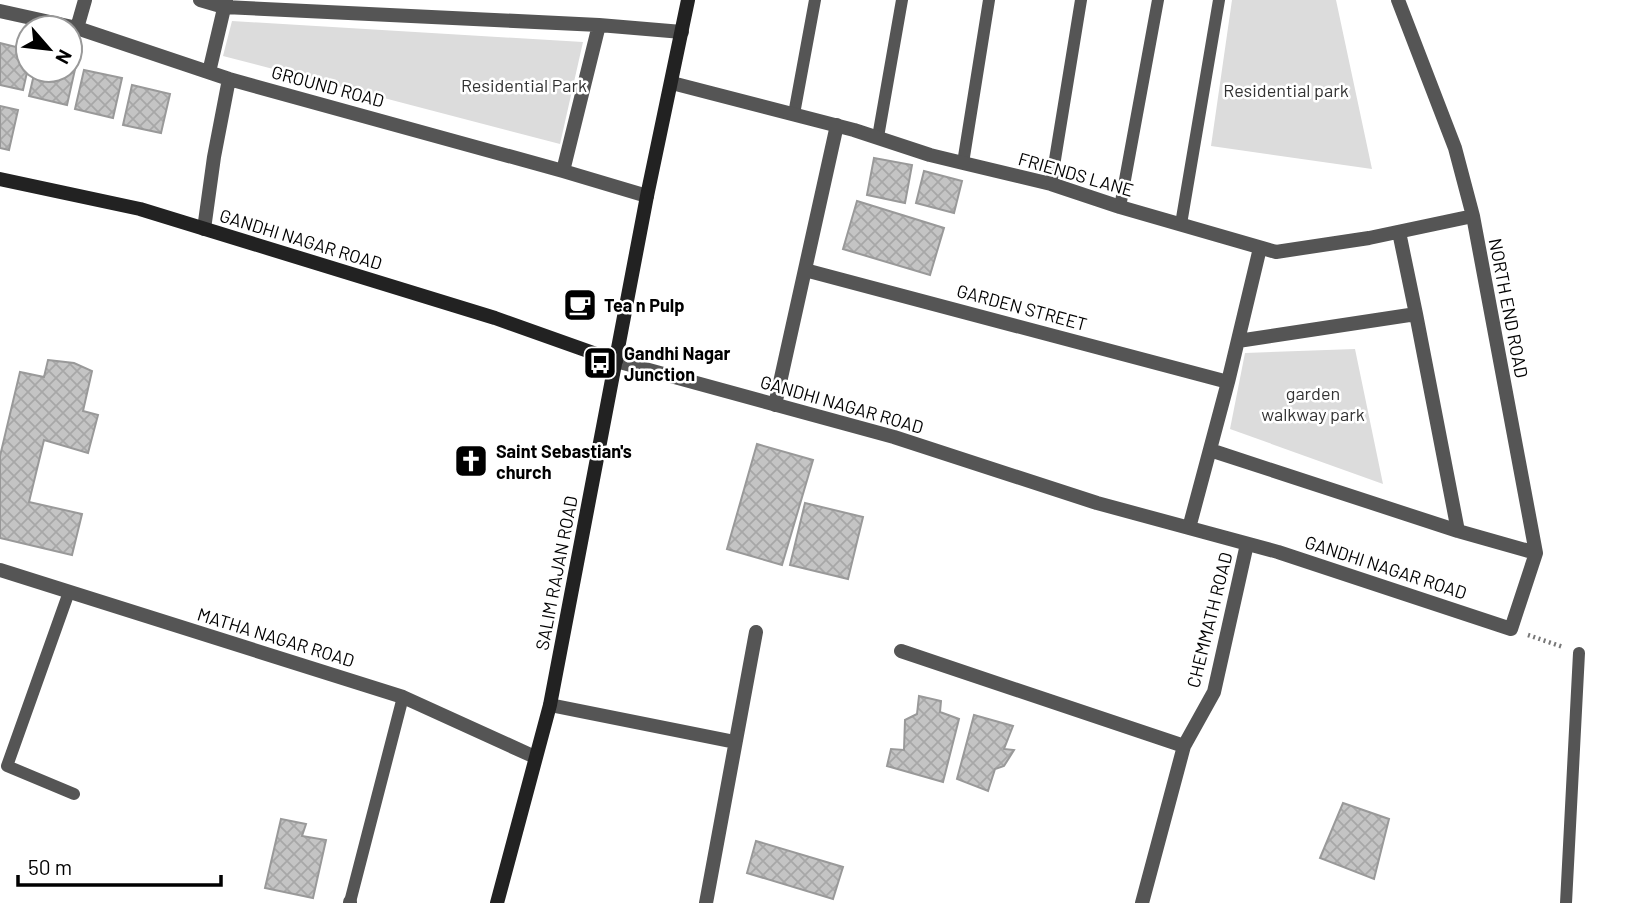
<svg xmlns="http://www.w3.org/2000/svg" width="1637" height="903" viewBox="0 0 1637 903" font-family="Barlow,sans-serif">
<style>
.green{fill:#dcdcdc}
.building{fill:url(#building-cross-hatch);stroke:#999;stroke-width:2}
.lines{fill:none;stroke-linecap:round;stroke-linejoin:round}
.path{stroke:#777;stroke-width:4.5;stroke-dasharray:2 3.5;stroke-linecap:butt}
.lane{stroke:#555;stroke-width:12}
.street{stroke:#555;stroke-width:14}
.secondary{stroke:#222;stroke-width:14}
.labels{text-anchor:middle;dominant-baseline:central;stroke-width:5;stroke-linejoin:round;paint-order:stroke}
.park-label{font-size:18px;fill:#333;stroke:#fff}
.street-label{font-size:18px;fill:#000;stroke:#fff}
.poi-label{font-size:18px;font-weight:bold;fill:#000;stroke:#fff;text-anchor:start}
</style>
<defs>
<pattern id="building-cross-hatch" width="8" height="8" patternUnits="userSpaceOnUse" patternTransform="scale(1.75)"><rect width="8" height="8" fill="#c4c4c4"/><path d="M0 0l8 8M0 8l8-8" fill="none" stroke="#a7a7a7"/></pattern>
</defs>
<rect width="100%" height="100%" fill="#fff"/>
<path class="green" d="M1232 0H1336L1372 169 1211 146Z
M232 21 583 42 560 144 223 56Z
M1355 349 1383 484 1230 429 1245 353Z"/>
<path class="building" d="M0 43 28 50V68L23 90 0 85Z
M70 63 76 65 67 105 29 96 35 70H70Z
M84 70 122 78 113 118 75 109Z
M132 85 170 94 161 133 123 125Z
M0 106 18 110 9 150 0 148Z
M874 158 912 165 905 203 867 195Z
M924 171 962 181 954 213 916 203Z
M857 201 944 228 930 275 843 249Z
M48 360 74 363 92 371 83 411 98 415 88 453 44 440 29 502 82 514 72 555 0 538V456L20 372 44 377Z
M757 444 813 460 782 565 727 549Z
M805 503 863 517 848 579 790 565Z
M919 696 941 701 940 712 959 719 943 782 887 766 891 749 904 750 905 720 917 714Z
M974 715 1013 726 1004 749 1014 750 1004 766 995 769 988 791 957 779Z
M1343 803 1389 819 1374 879 1320 858Z
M281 819 306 824 302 836 326 840 313 898 265 888Z
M756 841 843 867 833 899 747 873Z"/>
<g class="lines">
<path class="path" d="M1528 635 1563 647"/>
<path class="lane" d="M794 114 815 0
M878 137 902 0
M963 163 989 0
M1051 184 1081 0
M1120 207 1158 0
M1181 224 1219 0
M69 592 7 766 74 794
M350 902 403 697
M1566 903 1579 653"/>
<path class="street" d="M200 0 224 7 599 25 682 32
M0 11 77 28 229 79 563 171 647 196
M77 28 85 0
M209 72 226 0
M672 83 854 130 930 155 963 163 1051 184 1120 207 1276 252 1369 238 1473 216
M563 171 599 25
M204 229 214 157 229 79
M1399 232 1416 314 1458 531
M805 270 1228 382
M1238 341 1416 314
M616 361 894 437 1097 503 1278 552 1511 629 1536 553 1473 216 1455 148 1398 0
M775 405 837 125
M1210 450 1458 531 1536 553
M1189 528 1228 382 1260 248
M0 570 403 697 535 757
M901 651 1184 746
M550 705 735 742
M350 903V902
M706 903 756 632
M1142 903 1184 746 1214 692 1247 544"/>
<path class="secondary" d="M0 179 140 209 495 318 616 361
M497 903 550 705 647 196 688 0"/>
</g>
<defs>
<symbol id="cafe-square" viewBox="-11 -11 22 22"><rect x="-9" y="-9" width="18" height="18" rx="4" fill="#000" stroke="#fff"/><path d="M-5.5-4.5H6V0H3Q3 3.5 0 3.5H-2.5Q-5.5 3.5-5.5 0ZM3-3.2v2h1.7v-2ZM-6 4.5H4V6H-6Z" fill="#fff"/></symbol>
<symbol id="bus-square" viewBox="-11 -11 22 22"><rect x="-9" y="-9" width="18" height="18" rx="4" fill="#000" stroke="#fff"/><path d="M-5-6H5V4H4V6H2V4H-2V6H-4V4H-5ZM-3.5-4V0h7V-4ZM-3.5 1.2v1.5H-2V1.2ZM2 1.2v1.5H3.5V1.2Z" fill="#fff"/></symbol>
<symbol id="church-square" viewBox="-11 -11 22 22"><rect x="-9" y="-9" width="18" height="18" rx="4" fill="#000" stroke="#fff"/><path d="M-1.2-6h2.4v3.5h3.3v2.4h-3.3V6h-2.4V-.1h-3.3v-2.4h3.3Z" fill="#fff"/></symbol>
</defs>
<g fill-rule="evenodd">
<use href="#cafe-square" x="561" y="286" width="38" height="38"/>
<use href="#bus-square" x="581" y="344" width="38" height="38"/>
<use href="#church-square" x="452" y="442" width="38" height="38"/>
</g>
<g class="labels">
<g class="park-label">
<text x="524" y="85">Residential Park</text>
<text x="1286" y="90">Residential park</text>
<text x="1313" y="393">garden<tspan x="1313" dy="21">walkway park</tspan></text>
</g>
<g class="street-label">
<text transform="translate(328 86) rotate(15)">GROUND ROAD</text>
<text transform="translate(1076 174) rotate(16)">FRIENDS LANE</text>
<text transform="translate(301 239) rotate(17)">GANDHI NAGAR ROAD</text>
<text transform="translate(1022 307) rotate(15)">GARDEN STREET</text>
<text transform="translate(1509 308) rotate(79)">NORTH END ROAD</text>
<text transform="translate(842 404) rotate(16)">GANDHI NAGAR ROAD</text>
<text transform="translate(1386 567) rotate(18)">GANDHI NAGAR ROAD</text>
<text transform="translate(556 573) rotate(-79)">SALIM RAJAN ROAD</text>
<text transform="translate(1209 620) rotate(-76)">CHEMMATH ROAD</text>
<text transform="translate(276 637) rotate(17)">MATHA NAGAR ROAD</text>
</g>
<g class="poi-label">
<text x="604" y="305">Tea n Pulp</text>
<text x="624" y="353">Gandhi Nagar<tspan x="624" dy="21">Junction</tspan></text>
<text x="496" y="451">Saint Sebastian's<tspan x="496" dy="21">church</tspan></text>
</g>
</g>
<g transform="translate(49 49) rotate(118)"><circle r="33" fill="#ffffff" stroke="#999999" stroke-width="2"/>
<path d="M0-5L12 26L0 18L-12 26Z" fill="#000000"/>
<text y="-10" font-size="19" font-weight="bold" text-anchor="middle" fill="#000000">N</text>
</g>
<path d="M18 875v10h203v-10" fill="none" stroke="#000000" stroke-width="3.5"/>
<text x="28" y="875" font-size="21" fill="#000000" stroke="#ffffff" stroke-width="5" paint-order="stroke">50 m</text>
</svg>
